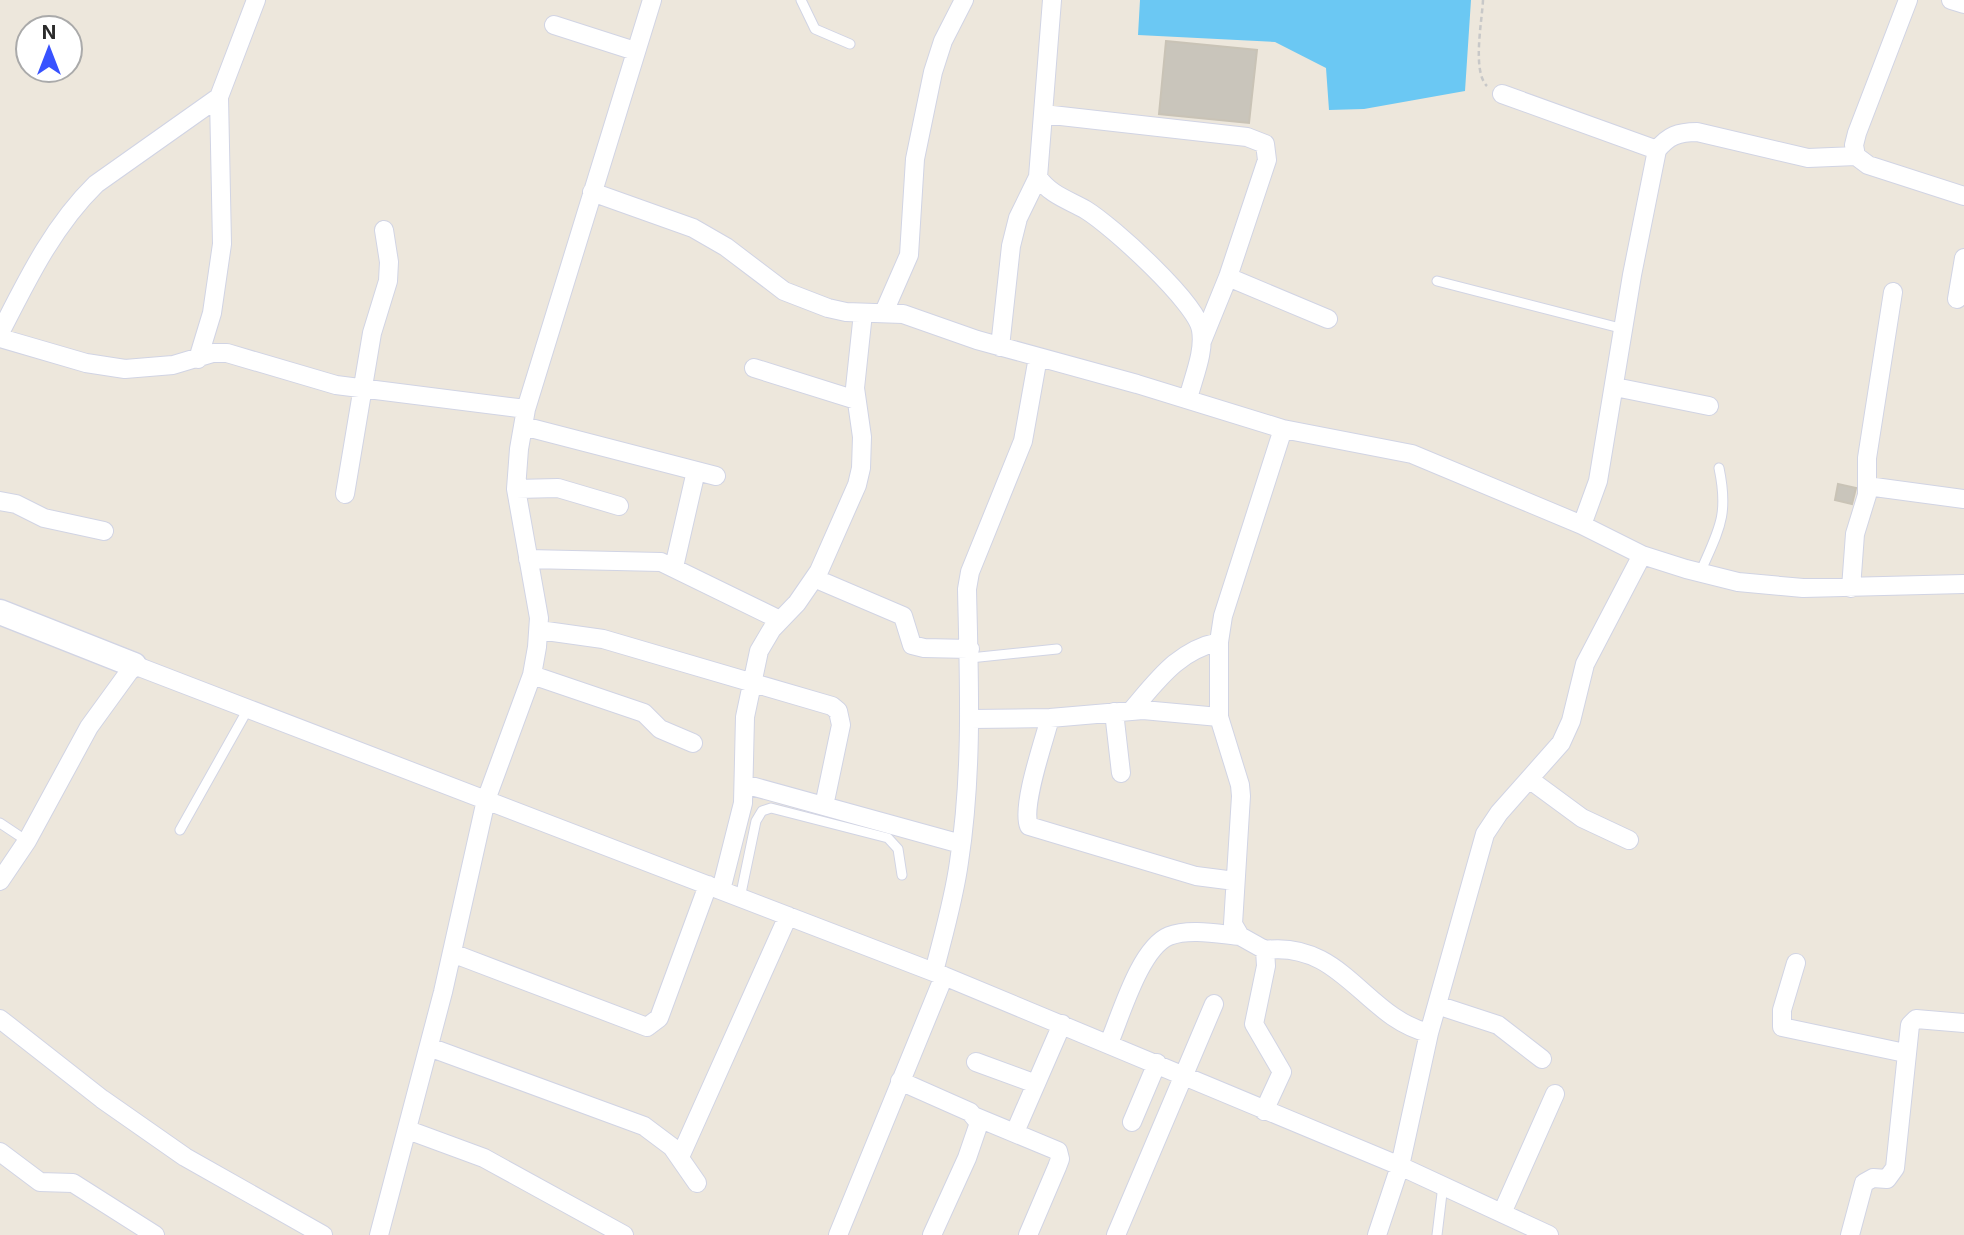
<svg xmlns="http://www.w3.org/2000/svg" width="1964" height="1235" viewBox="0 0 1964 1235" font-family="Inter,sans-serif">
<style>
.water{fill:#6bc8f3}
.building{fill:#c9c5bb;stroke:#c9c3b6;stroke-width:2}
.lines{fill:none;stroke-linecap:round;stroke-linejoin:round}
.lane-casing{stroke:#d1d4e4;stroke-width:11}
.street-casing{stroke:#d1d4e4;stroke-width:20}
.secondary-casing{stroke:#d1d4e4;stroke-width:27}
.path{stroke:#c8c8c8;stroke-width:2.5;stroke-dasharray:5 3.5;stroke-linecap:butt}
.lane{stroke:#fff;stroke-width:9}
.street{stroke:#fff;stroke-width:18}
.secondary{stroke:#fff;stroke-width:24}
</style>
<rect width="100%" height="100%" fill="#ede7dc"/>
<path class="water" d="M1140 0H1471L1465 91 1364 109 1329 110 1326 68 1275 42 1138 35Z"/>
<path class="building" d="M1166 41 1257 50 1249 123 1159 114Z
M1838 484 1856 488 1852 504 1835 500Z"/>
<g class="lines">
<defs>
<path id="lane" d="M801 0 815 29 850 44
M1437 281 1624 329
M1700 573C1719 529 1729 516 1719 468
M970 658 1057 649
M0 823 27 841
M180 830 248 709
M740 898 756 821 762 811 771 808 888 838 898 849 902 875
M1437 1235 1443 1185"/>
<path id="street" d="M1052 0 1038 177C1050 195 1069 200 1086 210 1112 226 1197 303 1201 330 1205 352 1193 378 1188 399
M1908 0 1857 133 1854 145 1856 156 1868 165 1964 196
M1951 0 1964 4
M554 25 635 51
M1502 94 1657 150
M1043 114 1247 137 1265 144 1267 160 1228 277 1202 341
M592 192 693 228 726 247 784 291 828 308 846 312 903 314 977 340 1137 384 1283 429 1412 454 1582 525 1642 555 1686 569 1738 582 1803 588 1964 584
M1228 277 1328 319
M1957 299 1964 258
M884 312 909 255 915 159 933 72 943 41 964 0
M0 333C27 280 53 226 96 184L219 97
M0 338 86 363 125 369 173 365 213 353H227L336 385 526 409
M1000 347 1011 246 1018 218 1038 177
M198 359 212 313 222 244 219 97 256 0
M754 368 856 400
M1615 387 1709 406
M523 426 716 476
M1867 486 1964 499
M516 489 558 488 619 506
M345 494 372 333 388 281 389 262 384 230
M0 501 16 504 44 518 104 531
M1582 525 1598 481 1632 275 1657 150C1668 136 1678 132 1697 132L1808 158 1856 156
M528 559 661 562 780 620
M674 567 696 471
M814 578 903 616 912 645 924 648 970 649
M1851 588 1855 534 1867 495V458L1893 292
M539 630 603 639 832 706 838 711 841 725 824 806
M532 675 644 713 660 729 693 743
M1131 711C1157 681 1178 650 1219 642
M1114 712 1121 773
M1050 718C1044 741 1021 806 1029 826L1196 876 1235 881
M970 719 1050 718 1143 710 1219 717
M1529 779 1582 818 1629 840
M744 784 961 844
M0 881 27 841 89 727 134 665 944 976 1400 1166 1549 1235
M721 890 743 803 745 717 759 651 772 629 797 603 819 571 857 485 861 468 862 437 855 388 863 313
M1265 950C1342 940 1365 1018 1429 1033
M452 953 647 1027 659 1018 708 885
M1796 963 1782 1010V1027L1905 1053
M934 972C943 936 954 899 959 862 973 771 969 681 967 589L970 572 1023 441 1038 357
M1437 1005 1498 1025 1542 1059
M0 1019 102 1099 185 1157 323 1235
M1109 1043C1121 1015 1140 948 1169 936 1189 928 1219 934 1240 936
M429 1047 644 1126 672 1147 697 1183
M976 1062 1036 1084
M900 1081 970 1112 979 1123 967 1158 932 1235
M1264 1111 1282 1072 1254 1024 1266 966 1265 950 1240 936 1233 924 1241 796 1240 785 1219 717V642L1223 616 1283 429
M976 1117 1058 1151 1060 1159 1057 1167 1028 1235
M1132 1122 1157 1063
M408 1130 484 1158 624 1235
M1015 1132 1062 1024
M0 1152 40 1182 73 1183 155 1235
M680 1157 788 916
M1502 1213 1555 1094
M379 1235 443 992 486 800 532 675 537 647 539 618 516 489 519 449 526 409 652 0
M838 1235 944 976
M1116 1235 1214 1004
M1377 1235 1400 1166 1429 1033 1485 834 1499 813 1561 743 1571 721 1585 664 1642 555
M1850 1235 1864 1183 1873 1178 1887 1179 1895 1168 1910 1025 1916 1019 1964 1023"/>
<path id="secondary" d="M0 612 134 665"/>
</defs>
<use href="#lane" class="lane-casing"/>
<use href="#street" class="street-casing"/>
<use href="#secondary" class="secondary-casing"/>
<path class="path" d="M1483 0C1482 22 1472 71 1487 86"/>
<use href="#lane" class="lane"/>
<use href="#street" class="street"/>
<use href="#secondary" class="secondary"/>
</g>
<g transform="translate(49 49)"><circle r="33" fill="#ffffff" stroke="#aaaaaa" stroke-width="2"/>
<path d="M0-5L12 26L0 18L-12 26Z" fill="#3852ff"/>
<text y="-10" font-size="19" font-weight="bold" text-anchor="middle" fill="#2b2b2b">N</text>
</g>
</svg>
